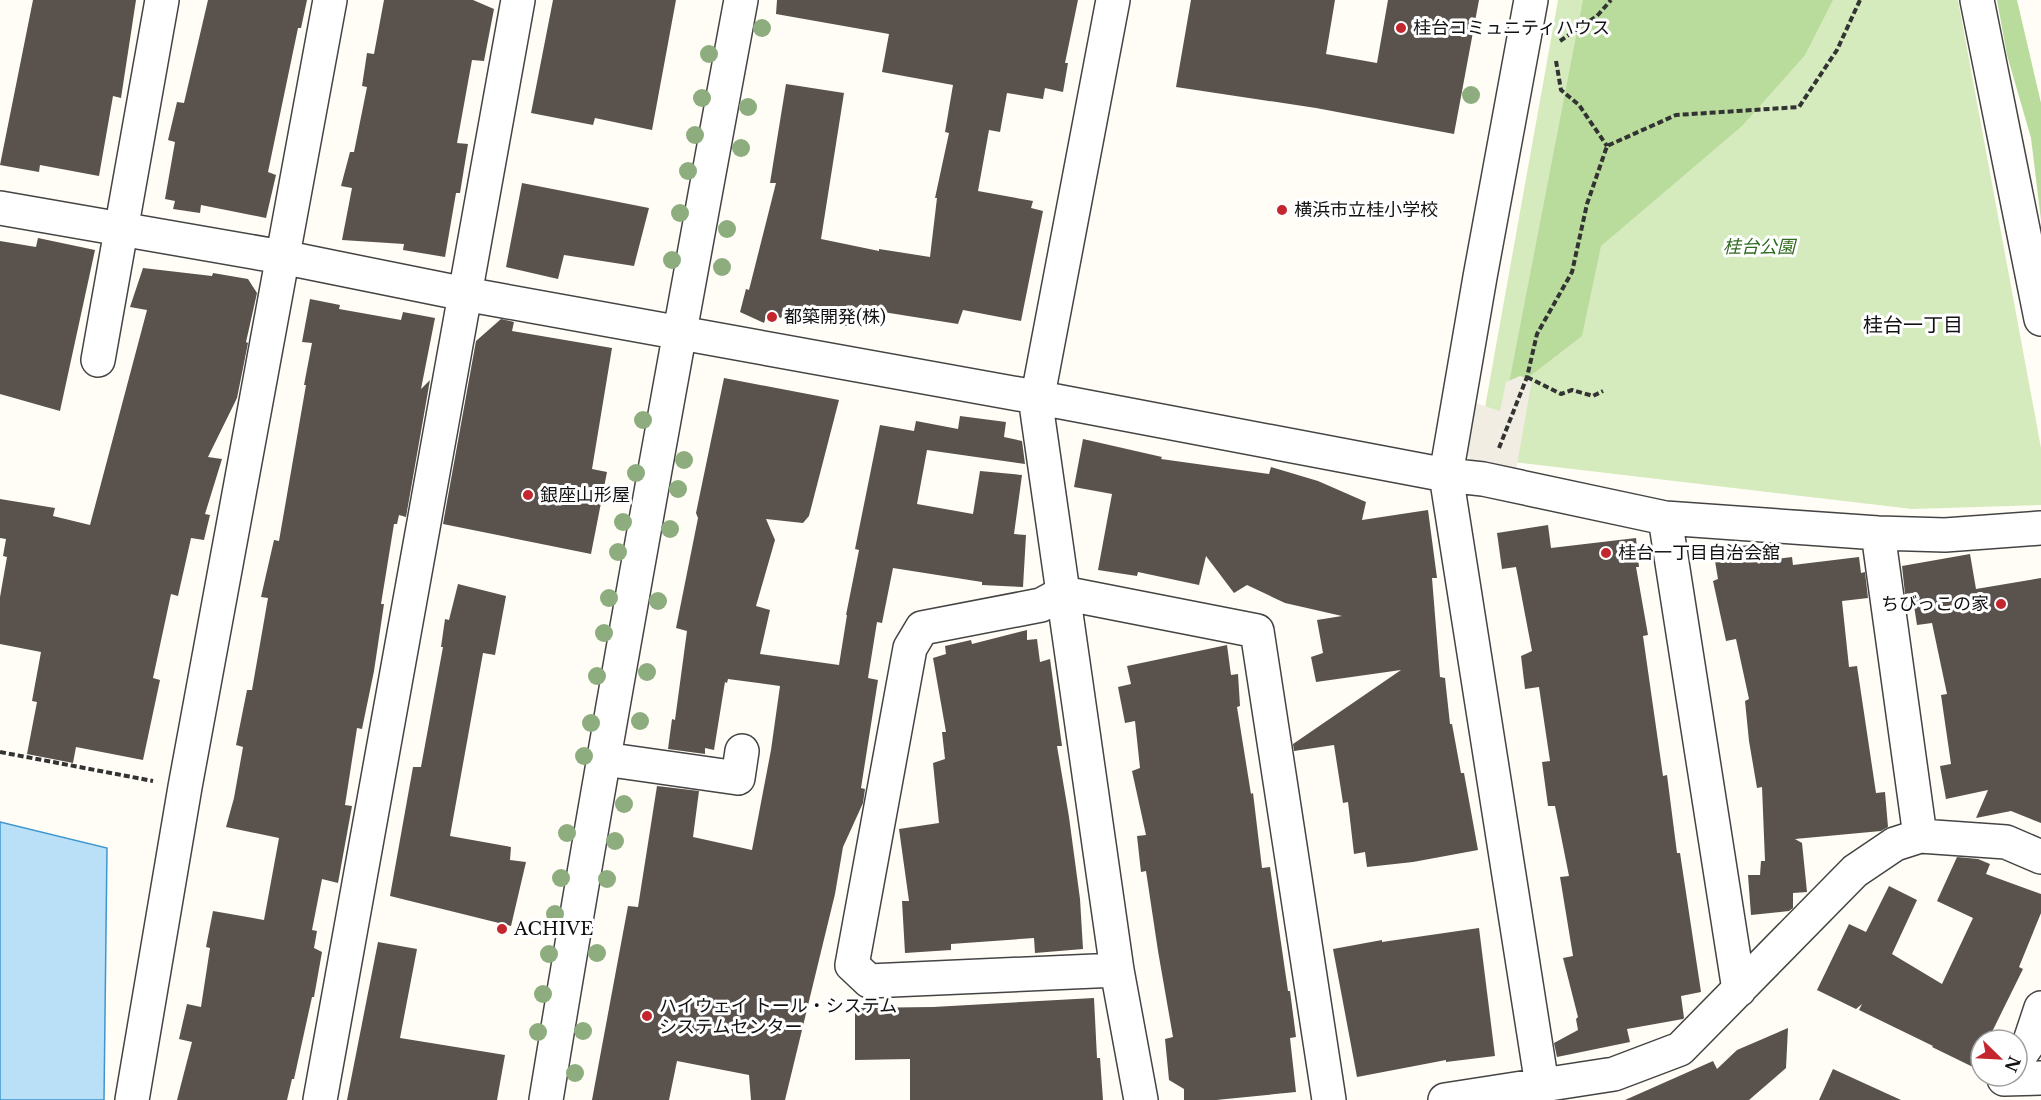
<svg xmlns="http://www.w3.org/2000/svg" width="2041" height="1100" viewBox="0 0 2041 1100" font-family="'Libre Baskerville','Noto Sans JP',serif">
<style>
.green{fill:#d5ebbd}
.forest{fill:#b9dc9c}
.plaza{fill:#f1ede2}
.water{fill:#b9e0f7;stroke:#3f96cf;stroke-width:1.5}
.building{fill:#5a524d}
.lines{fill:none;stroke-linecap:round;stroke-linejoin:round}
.minor-casing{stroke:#444;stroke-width:36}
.path{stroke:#333;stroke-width:4;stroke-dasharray:6 3;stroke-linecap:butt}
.minor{stroke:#fff;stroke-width:33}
.tree{fill:#8dad7f}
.poi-dot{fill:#c4262e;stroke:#fff;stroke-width:2}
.labels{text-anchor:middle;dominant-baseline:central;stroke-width:6;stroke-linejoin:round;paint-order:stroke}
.poi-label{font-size:18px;fill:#111;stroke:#fff;text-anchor:start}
.park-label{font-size:18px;font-style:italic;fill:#2f6b1f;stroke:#fff}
.neighbourhood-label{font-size:20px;fill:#111;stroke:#fff}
</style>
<rect width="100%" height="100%" fill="#fffdf5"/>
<path class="green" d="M1558 0H1958L2041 448V505L1912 509 1488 459 1482 424Z"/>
<path class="forest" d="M1583 0H1833L1805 55 1742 126 1601 246 1582 336 1507 394Z
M1997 0H2017L2041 103V220L2031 138 2007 55Z"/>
<path class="plaza" d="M1520 376 1532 380 1515 476 1490 468 1471 460 1468 454 1469 421 1472 402 1500 411 1506 382Z"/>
<path class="water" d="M0 822 107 848 104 1100H0Z"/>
<path class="building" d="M33 0H136L121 98 113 96 99 176 40 165 39 172 0 165Z
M208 0H307L301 28H298L268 172 276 175 266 218 201 205 200 213 173 209 175 201 165 199 175 142 168 140 177 102 184 103Z
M384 0H473L494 9 484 61 472 60 457 143 468 144 460 193H456L445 257 403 250 404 244 342 240 352 188 341 186 350 152H354L367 87 362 86 367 53 374 54Z
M553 0H676L652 130 595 118 593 125 531 113Z
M777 0H1078L1065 63H1068L1063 92 1045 88 1043 99 1007 93 1000 132 989 130 978 191 1033 201 1031 208 1043 211 1021 321 963 310 958 324 852 307 847 326 787 309 784 319 767 313 764 323 740 312 746 289 749 290 776 183H770L786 84 844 93 821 239 879 251V249L930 257 937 198H935L949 133 945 132 953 85 882 72 889 34 776 14Z
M1191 0H1335L1326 54 1377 63 1388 0H1479L1454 134 1316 108 1176 87Z
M522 183 649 208 634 266 564 255 558 279 506 267Z
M38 238 95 250 60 411 0 394V241L36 247Z
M143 268 212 276 213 273 248 279 257 293 246 342 248 343 237 398 208 457 222 459 205 514 210 515 204 540 191 538 178 596 171 594 153 678 160 680 143 760 76 747 73 763 27 754 37 702 32 701 41 652 0 644V597L7 557 3 556 6 539 0 538V499L55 508 53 516 90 525 147 310 130 307Z
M310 299 340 305 339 309 401 320 403 312 435 318 421 389 430 380 406 517 399 515 397 524H394L381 604H384L374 671 362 729 357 728 345 805 352 806 338 883 322 879 312 930 317 931 314 948 322 952 314 997H312L294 1079H292L287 1100H177L192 1042 179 1039 187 1004 201 1007 210 948 206 947 213 911 264 920 279 838 226 827 234 798 243 747 236 745 247 690H252L268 598 261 597 274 540 279 541 306 385H304L312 343 302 342Z
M501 319 514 322 512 331 612 348 592 469 607 472 591 554 443 524 476 341Z
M724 378 839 400 809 516 803 523 766 519 775 540 756 606 770 610 760 654 839 665 847 615H846L859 550 855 549 880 425 914 431 916 421 958 429 960 416 1006 422 1004 437 1022 441 1025 464 927 450 917 504 973 514 980 471 1022 475 1014 534 1026 535 1023 587 982 585V582L893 568 882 623 877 622 868 678 878 680 861 788 865 789 863 803 843 847 835 894 785 1100H751L749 1075 677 1061 669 1100H592L628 906 638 907 657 786 699 791 693 837 752 850 771 750 780 686 728 679 727 683 725 682 714 750 705 748V754L668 749 672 719 675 720 687 631 676 628 698 518 696 513Z
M1083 439 1162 457 1161 459 1269 474 1271 467 1318 481 1366 502 1362 520 1428 510 1437 578H1432L1440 677 1445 678 1450 724H1452L1461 773H1464L1478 850 1413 862 1367 867 1365 852 1354 854 1348 802 1343 803 1334 745 1294 751 1293 744 1401 670 1316 682 1311 657 1323 653 1317 620 1342 616 1285 603 1247 585 1234 593 1206 556 1199 585 1138 572 1137 576 1098 570 1112 494 1074 487Z
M1548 525 1551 548 1636 538 1639 567H1636L1648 635 1643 636 1663 776 1667 775 1677 853H1680L1701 992 1681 996 1684 1018 1683 1019 1627 1029 1630 1042 1557 1057 1554 1043 1578 1030 1576 1019 1578 1017 1563 958 1573 956 1560 877 1569 876 1555 806H1548L1542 762 1550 761 1539 687 1525 689 1521 656 1532 651 1516 567 1502 569 1497 533Z
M1749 545 1750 554 1760 553 1761 561 1792 557 1793 565 1859 557 1861 573 1865 572 1868 598 1842 601 1849 667 1857 666 1876 793 1885 792 1888 827 1881 831 1795 839 1802 843 1807 892 1793 893V908L1789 911 1751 915 1748 875H1760L1761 861H1765L1762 787 1757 788 1749 741 1745 701 1749 699 1736 639 1726 641 1713 581 1718 579 1713 549Z
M1970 554 1976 589 2041 578V823L2011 811 1976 818 1988 790 1946 799 1940 766 1951 764 1941 695 1947 694 1932 623 1917 625 1912 593 1905 594 1902 566Z
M458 584 506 596 495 655 483 653 450 836 511 847 510 860 526 862 511 926 390 896 413 767H421L443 647H441L445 619 449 620Z
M1027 630V640L1037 639 1040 662 1050 659 1062 746H1057L1069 817 1080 899 1083 949 1035 953 1034 938 951 944V950L905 953 902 901H909L899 829 939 823 933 763 945 759 942 732H946L933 658 946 654 945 646 971 640 972 644Z
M1227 645 1231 675 1238 674 1240 706 1237 707 1251 794 1253 793 1262 868 1270 867 1288 991H1290L1296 1037 1290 1038 1296 1092 1216 1100H1184V1089L1169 1080 1165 1039 1173 1037 1158 951 1146 871 1141 872 1137 836 1146 835 1132 771 1140 768 1135 721 1125 723 1118 687 1131 684 1127 666Z
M1957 857 1978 859 1990 864 1986 874 2041 894V913L2019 967 2023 969 1988 1040H1981V1055L1975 1068 1932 1047 1933 1046 1859 1010 1862 1004 1856 1009 1817 990 1849 924 1866 932 1889 886 1917 900 1892 954 1942 984 1973 918 1937 901Z
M1479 928 1495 1056 1446 1062V1060L1357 1077 1333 949 1382 940V942Z
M378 942 417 949 400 1038 505 1055 497 1100H347Z
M1094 998 1097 1058H1100L1103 1100H910V1059L855 1060V1008L933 1007Z
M1788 1028 1786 1068 1749 1100H1625L1713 1061 1717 1069 1737 1050Z
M1833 1069 1901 1100H1819Z"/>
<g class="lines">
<defs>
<path id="minor" d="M1113 0 1039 390 1035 397 1117 970 1141 1100
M1531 0 1480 277 1446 475 1542 1085
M1977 0 2041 319
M0 208 282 257 465 294 1035 397 1446 475 1483 479 1665 518 1878 533 1945 535 2041 528
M98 360 162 0
M1665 518 1739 990
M1878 533 1920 836
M604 759 738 778 742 751
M1117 970 869 981 852 965 910 648 922 628 1041 605 1063 593 1257 631 1329 1100
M2017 1060 2030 1041 2041 1008
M2004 1079 2041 1078
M132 1100 185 787 330 0
M320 1100 518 0
M546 1100C606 733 673 366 741 0
M1445 1100 1614 1074 1680 1049 1855 871 1895 844 1920 836 2006 842 2041 857"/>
</defs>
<use href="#minor" class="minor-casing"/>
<path class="path" d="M1560 41 1597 16 1611 0
M1556 61 1561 90 1579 105 1607 146
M1527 377 1561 394 1572 390 1593 396 1603 391
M1499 448 1527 377 1537 334 1572 272 1587 204 1607 146 1676 115 1799 107 1837 50 1860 0
M0 752 153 781"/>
<use href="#minor" class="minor"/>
</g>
<g class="tree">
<circle cx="762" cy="28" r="9"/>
<circle cx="709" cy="54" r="9"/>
<circle cx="1471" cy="95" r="9"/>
<circle cx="702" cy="98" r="9"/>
<circle cx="748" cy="107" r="9"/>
<circle cx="695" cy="135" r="9"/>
<circle cx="741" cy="148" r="9"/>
<circle cx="688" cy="171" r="9"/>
<circle cx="680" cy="213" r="9"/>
<circle cx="727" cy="229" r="9"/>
<circle cx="672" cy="260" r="9"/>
<circle cx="722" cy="267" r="9"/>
<circle cx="643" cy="420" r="9"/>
<circle cx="684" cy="460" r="9"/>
<circle cx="636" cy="473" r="9"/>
<circle cx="678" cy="489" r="9"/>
<circle cx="623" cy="522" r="9"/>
<circle cx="670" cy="529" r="9"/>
<circle cx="618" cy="552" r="9"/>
<circle cx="609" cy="598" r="9"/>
<circle cx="658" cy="601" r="9"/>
<circle cx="604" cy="633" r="9"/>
<circle cx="647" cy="672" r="9"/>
<circle cx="597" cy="676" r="9"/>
<circle cx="640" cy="721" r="9"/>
<circle cx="591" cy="723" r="9"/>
<circle cx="584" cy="756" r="9"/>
<circle cx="624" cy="804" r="9"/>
<circle cx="567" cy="833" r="9"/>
<circle cx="615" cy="841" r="9"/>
<circle cx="561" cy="878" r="9"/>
<circle cx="607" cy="879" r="9"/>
<circle cx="555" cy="914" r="9"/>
<circle cx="597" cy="953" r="9"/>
<circle cx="549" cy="954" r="9"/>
<circle cx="543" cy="994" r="9"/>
<circle cx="583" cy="1031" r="9"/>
<circle cx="538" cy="1032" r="9"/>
<circle cx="575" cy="1073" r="9"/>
</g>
<g class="poi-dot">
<circle cx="1401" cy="28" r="6"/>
<circle cx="1282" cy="210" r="6"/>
<circle cx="772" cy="317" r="6"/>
<circle cx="528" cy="495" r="6"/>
<circle cx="1606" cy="553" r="6"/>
<circle cx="2001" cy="604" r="6"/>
<circle cx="502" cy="929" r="6"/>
<circle cx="647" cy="1016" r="6"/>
</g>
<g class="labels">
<g class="poi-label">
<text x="1413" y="28">桂台コミュニティハウス</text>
<text x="1294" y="210">横浜市立桂小学校</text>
<text x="784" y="317">都築開発(株)</text>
<text x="540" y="495">銀座山形屋</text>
<text x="1618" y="553">桂台一丁目自治会舘</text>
<text x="1989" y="604" text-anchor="end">ちびっこの家</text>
<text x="514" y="929">ACHIVE</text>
<text x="659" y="1006">ハイウェイ トール・システム<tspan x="659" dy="21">システムセンター</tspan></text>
</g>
<g class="park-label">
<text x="1759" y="247">桂台公園</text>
</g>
<g class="neighbourhood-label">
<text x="1913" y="325">桂台一丁目</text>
</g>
</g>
<g transform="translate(1999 1058) rotate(114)"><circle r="28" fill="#ffffff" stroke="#a0a0a0" stroke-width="1.5"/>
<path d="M0-4.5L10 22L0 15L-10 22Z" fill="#c4262e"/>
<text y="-9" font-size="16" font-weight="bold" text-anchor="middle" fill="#111111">N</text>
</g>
</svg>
